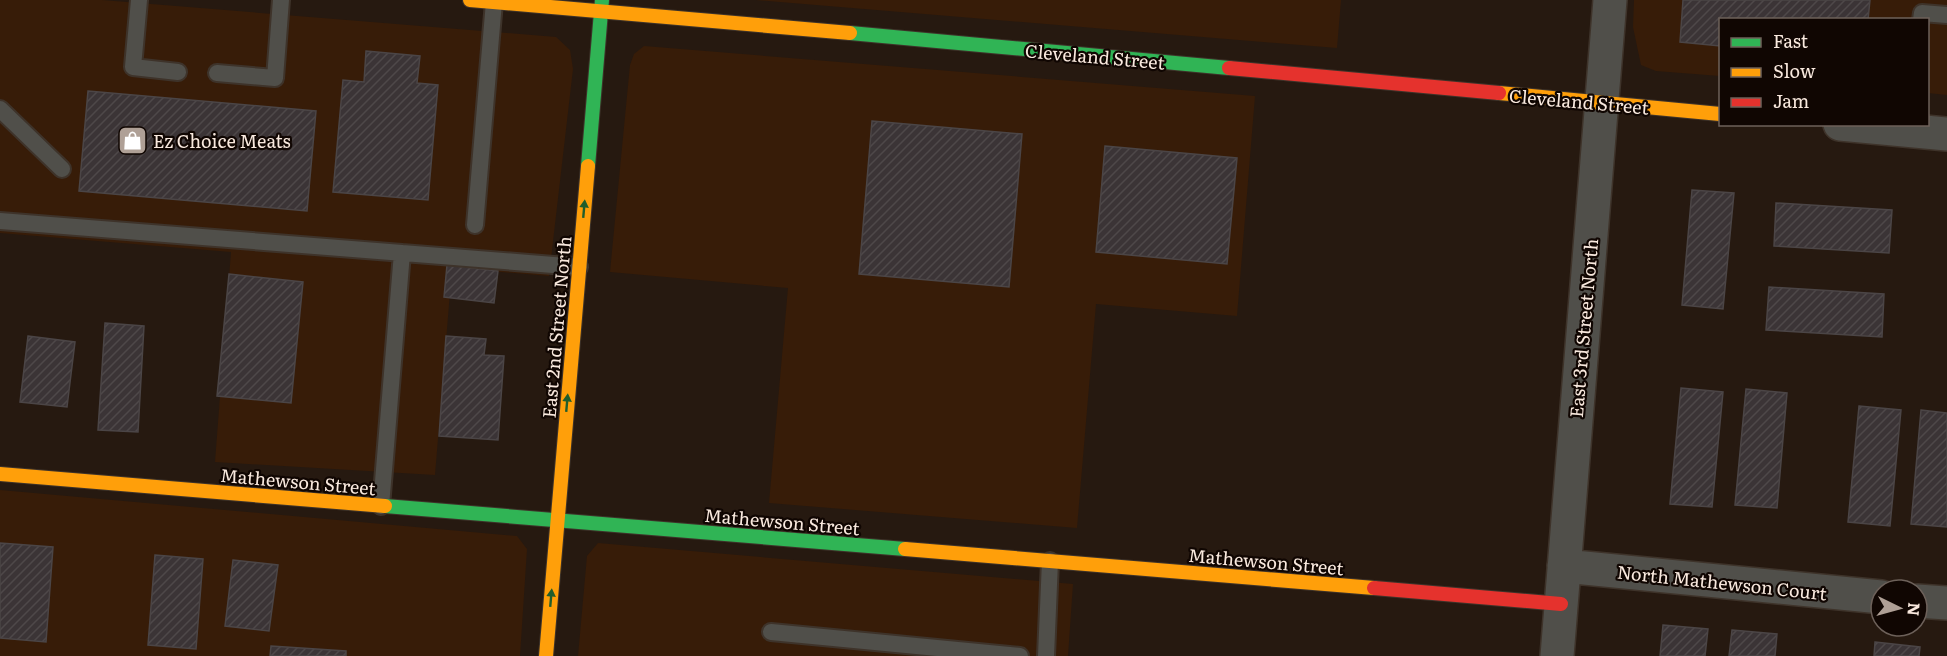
<svg xmlns="http://www.w3.org/2000/svg" width="1947" height="656" viewBox="0 0 1947 656" font-family="Literata,serif">
<style>
.built{fill:#371c08}
.building{fill:url(#building-hatch);stroke:#4b4546;stroke-width:1.5}
.lines{fill:none;stroke-linecap:round;stroke-linejoin:round}
.lane-casing{stroke:#3e332a;stroke-width:20}
.street-casing{stroke:#3e332a;stroke-width:36}
.fast-casing{stroke:#3e332a;stroke-width:16}
.slow-casing{stroke:#3e332a;stroke-width:16}
.jam-casing{stroke:#3e332a;stroke-width:16}
.lane{stroke:#504f4a;stroke-width:16}
.street{stroke:#504f4a;stroke-width:33}
.fast{stroke:#30b455;stroke-width:14}
.slow{stroke:#ff9f0a;stroke-width:14}
.jam{stroke:#e5322d;stroke-width:14}
.oneway{fill:#205d2c}
.labels{text-anchor:middle;dominant-baseline:central;stroke-width:4.5;stroke-linejoin:round;paint-order:stroke}
.street-label{font-size:18px;fill:#f9e9de;stroke:#100602}
.poi-label{font-size:18px;fill:#f9e9de;stroke:#100602;text-anchor:start}
</style>
<defs>
<pattern id="building-hatch" width="6" height="6" patternUnits="userSpaceOnUse" patternTransform="scale(1.5)"><rect width="6" height="6" fill="#3b3436"/><path d="M-1 1l2-2M0 6l6-6M5 7l2-2" fill="none" stroke="#4e4849"/></pattern>
</defs>
<rect width="100%" height="100%" fill="#261910"/>
<path class="built" d="M0 0H102L556 37 570 50 573 69 549 276 452 268 435 475 215 462 231 252 0 233Z
M756 0H1341L1337 48Z
M1634 0H1947V95L1928 93V20H1720V76L1656 71 1641 65 1633 27Z
M644 46 1255 96 1237 316 1096 304 1077 528 769 503 788 288 610 272 630 65 634 54Z
M0 490 517 536 527 549 520 656H0Z
M598 543 1073 584 1068 656H578L587 556Z"/>
<path class="building" d="M1683 0H1870L1868 20H1720V46L1680 42Z
M366 51 420 56 417 83 438 85 428 200 333 192 343 80 364 82Z
M88 91 316 111 307 211 79 191Z
M872 121 1022 134 1009 287 859 274Z
M1105 146 1237 158 1227 264 1096 252Z
M1692 190 1734 193 1723 309 1682 305Z
M1776 203 1892 210 1889 253 1774 246Z
M447 265 498 271 494 303 444 297Z
M229 274 303 282 291 403 217 396Z
M1769 287 1884 294 1882 337 1766 330Z
M105 323 144 326 138 432 98 430Z
M28 336 75 342 67 407 20 402Z
M446 336 486 339 484 355 504 356 498 440 439 436Z
M1681 388 1723 392 1712 507 1670 504Z
M1746 389 1787 393 1777 508 1735 505Z
M1859 406 1901 410 1890 526 1848 522Z
M1921 410 1947 413V527L1911 524Z
M0 543 53 547 46 642 0 638Z
M155 555 203 559 196 649 148 645Z
M233 560 278 565 269 631 225 626Z
M1663 625 1708 629 1705 656H1660Z
M1732 630 1777 634 1775 656H1729Z
M1875 642 1920 647 1919 656H1874Z
M271 646 346 651V656H270Z"/>
<g class="lines">
<defs>
<path id="lane" d="M139 0 133 67 178 72
M1921 20 1922 13 1947 15
M217 73 275 78 281 0
M0 109 62 169
M0 221 579 267
M475 225 494 2
M381 506 402 253
M771 632 1020 656
M1046 656 1050 561"/>
<path id="street" d="M1840 124 1947 134
M1564 566 1881 597
M1917 601 1947 603
M1557 656 1610 0"/>
<path id="fast" d="M850 33 1229 68
M588 166 602 0
M385 506 905 549"/>
<path id="slow" d="M470 0 850 33
M1499 93 1720 114
M0 474 385 506
M905 549 1374 588
M546 656 588 166"/>
<path id="jam" d="M1229 68 1499 93
M1374 588 1561 604"/>
</defs>
<use href="#lane" class="lane-casing"/>
<use href="#street" class="street-casing"/>
<use href="#fast" class="fast-casing"/>
<use href="#slow" class="slow-casing"/>
<use href="#jam" class="jam-casing"/>
<use href="#lane" class="lane"/>
<use href="#street" class="street"/>
<use href="#fast" class="fast"/>
<use href="#slow" class="slow"/>
<use href="#jam" class="jam"/>
</g>
<defs><path id="oneway-solid" d="M-6-.8H1V-3.2L6.5 0L1 3.2V.8H-6Z" transform="scale(1.5)"/></defs>
<g class="oneway">
<use href="#oneway-solid" transform="translate(584 209) rotate(-85)"/>
<use href="#oneway-solid" transform="translate(567 403) rotate(-85)"/>
<use href="#oneway-solid" transform="translate(551 598) rotate(-85)"/>
</g>
<defs>
<symbol id="shop-square" viewBox="-11 -11 22 22"><rect x="-9" y="-9" width="18" height="18" rx="4" fill="#afa096" stroke="#100602"/><path d="M-5-2.5h2.3a2.7 3.5 0 0 1 5.4 0H5L5.5 6h-11ZM-1.5-2.5h3a1.5 2.3 0 0 0-3 0Z" fill="#fff"/></symbol>
</defs>
<g fill-rule="evenodd">
<use href="#shop-square" x="116" y="124" width="33" height="33"/>
</g>
<g class="labels">
<g class="street-label">
<text transform="translate(1095 56) rotate(5)">Cleveland Street</text>
<text transform="translate(1579 101) rotate(5)">Cleveland Street</text>
<text transform="translate(556 327) rotate(-85)">East 2nd Street North</text>
<text transform="translate(1583 328) rotate(-85)">East 3rd Street North</text>
<text transform="translate(298 481) rotate(5)">Mathewson Street</text>
<text transform="translate(782 521) rotate(5)">Mathewson Street</text>
<text transform="translate(1266 561) rotate(5)">Mathewson Street</text>
<text transform="translate(1722 582) rotate(6)">North Mathewson Court</text>
</g>
<g class="poi-label">
<text x="153" y="140">Ez Choice Meats</text>
</g>
</g>
<rect x="1719" y="18" width="210" height="108" fill="#100602" stroke="#6d615a" stroke-width="1.5"/>
<rect x="1731" y="38" width="30" height="9" fill="#30b455" stroke="#6d615a" stroke-width="1.5"/>
<text x="1773" y="48" font-size="18" fill="#f9e9de">Fast</text>
<rect x="1731" y="68" width="30" height="9" fill="#ff9f0a" stroke="#6d615a" stroke-width="1.5"/>
<text x="1773" y="78" font-size="18" fill="#f9e9de">Slow</text>
<rect x="1731" y="98" width="30" height="9" fill="#e5322d" stroke="#6d615a" stroke-width="1.5"/>
<text x="1773" y="108" font-size="18" fill="#f9e9de">Jam</text>
<g transform="translate(1899 608) rotate(95)"><circle r="28" fill="#100602" stroke="#6d615a" stroke-width="1.5"/>
<path d="M0-4.5L10 22L0 15L-10 22Z" fill="#afa096"/>
<text y="-9" font-size="16" font-weight="bold" text-anchor="middle" fill="#f9e9de">N</text>
</g>
</svg>
